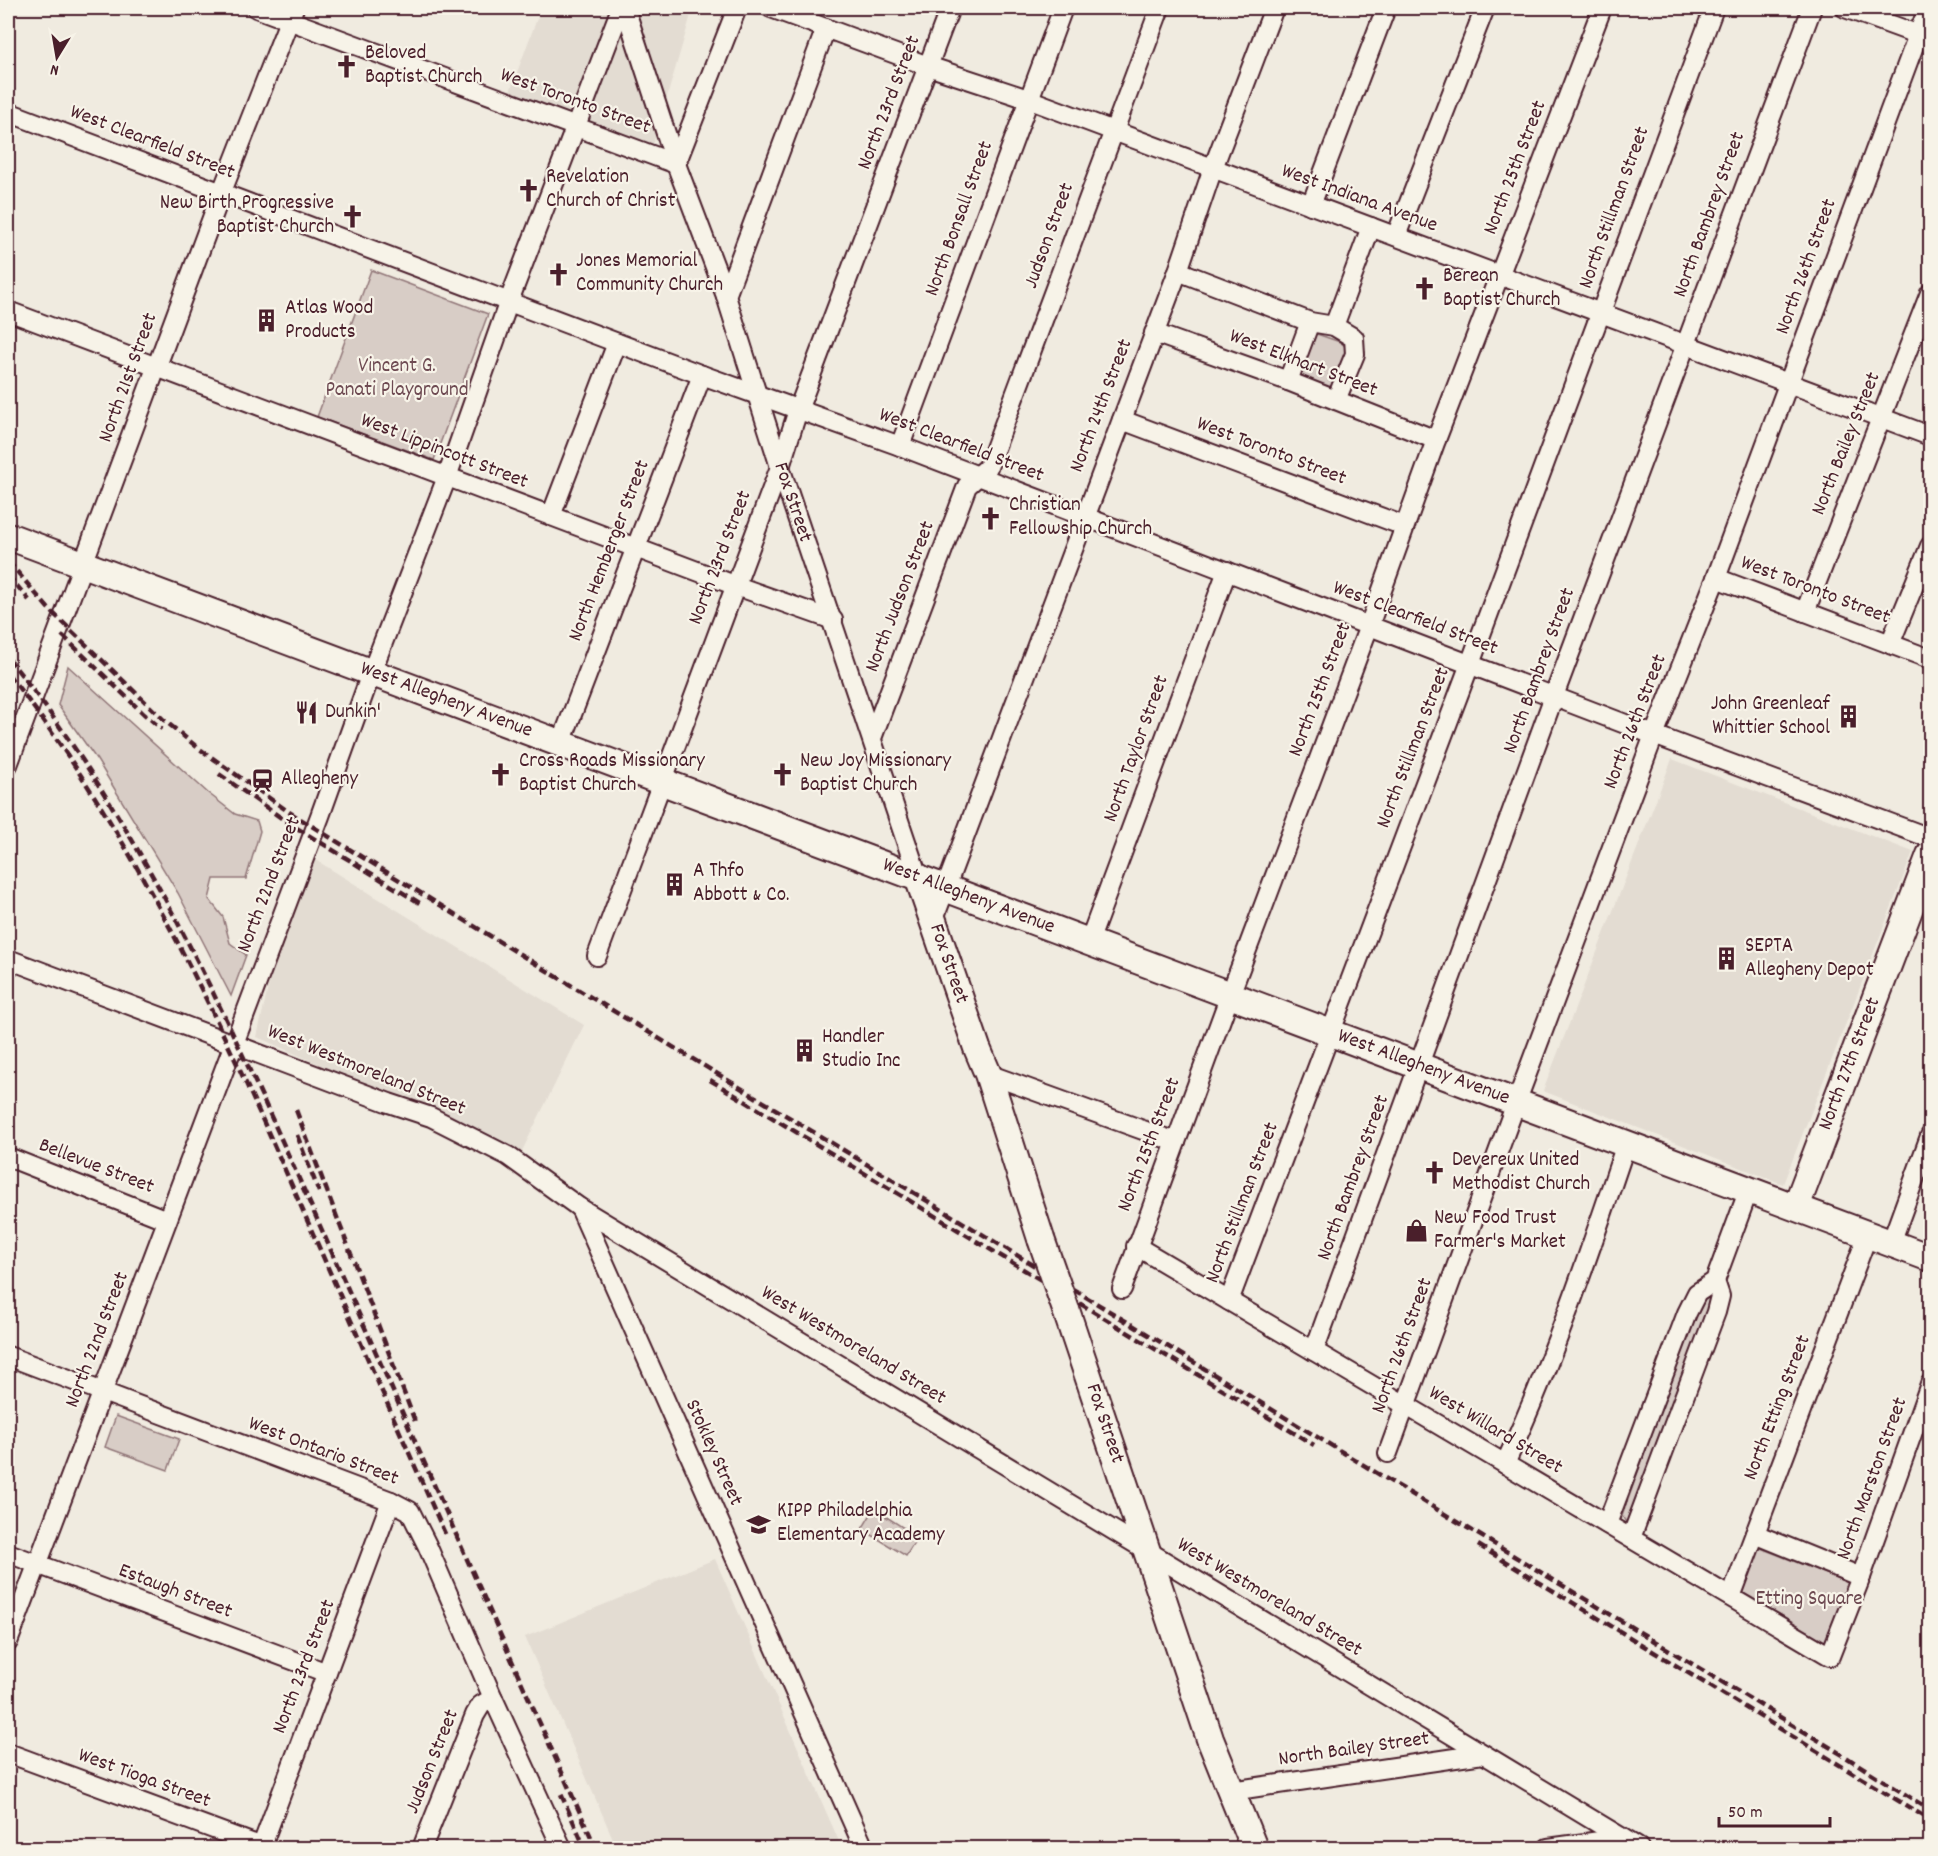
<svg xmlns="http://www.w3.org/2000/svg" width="1938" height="1856" viewBox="0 0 1938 1856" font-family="Dekko,sans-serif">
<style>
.built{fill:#e3dcd2}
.green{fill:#d8cdc6;stroke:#917678;stroke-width:1.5}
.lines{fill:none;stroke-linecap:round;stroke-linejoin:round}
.street-casing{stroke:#4a1f2b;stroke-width:22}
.secondary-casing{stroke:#4a1f2b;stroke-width:30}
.street{stroke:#f7f3e8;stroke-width:18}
.secondary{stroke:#f7f3e8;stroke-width:26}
.rail{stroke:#4a1f2b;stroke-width:4.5;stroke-dasharray:9 4.5;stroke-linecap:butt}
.secondary-bridge-casing{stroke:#4a1f2b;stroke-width:30;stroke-linecap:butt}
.secondary-bridge{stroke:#f7f3e8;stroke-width:26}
.labels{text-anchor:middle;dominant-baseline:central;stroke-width:4.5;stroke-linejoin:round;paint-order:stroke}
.poi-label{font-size:21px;fill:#4a1f2b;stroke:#f7f3e8;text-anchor:start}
.street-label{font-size:21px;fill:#4a1f2b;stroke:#f7f3e8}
.park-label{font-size:21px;fill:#6e4a52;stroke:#f7f3e8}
</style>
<rect width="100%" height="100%" fill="#f0ebe0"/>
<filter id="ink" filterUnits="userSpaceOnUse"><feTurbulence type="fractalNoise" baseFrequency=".0167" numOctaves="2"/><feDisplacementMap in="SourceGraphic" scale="12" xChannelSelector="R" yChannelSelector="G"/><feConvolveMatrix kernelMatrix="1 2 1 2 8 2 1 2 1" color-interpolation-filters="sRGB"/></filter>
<g filter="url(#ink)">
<path class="built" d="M541 8H693L652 148 509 94Z
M1672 759 1913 852 1783 1184 1543 1091Z
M314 859 584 1025 521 1153 257 1037 278 943Z
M715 1559 842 1848H617L525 1637Z"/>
<path class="green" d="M371 270 488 314 434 460 317 417Z
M1314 333 1340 342 1347 348 1334 391 1297 378Z
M68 666 208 793 235 814 257 821 260 831 246 879H214L209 899 223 917 230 943 246 955 231 996 178 893 97 760 58 705Z
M1709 1294 1712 1308 1627 1524 1622 1516 1699 1303Z
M116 1416 179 1439 168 1470 105 1447Z
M874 1509 918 1537 906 1556 862 1529Z
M1758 1547 1849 1583 1826 1645 1739 1596Z"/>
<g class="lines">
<defs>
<g id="street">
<path d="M256 8 676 164 737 8"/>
<path id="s1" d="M625 8 676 164 726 296 780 467 918 877"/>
<path d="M771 8 928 66 1028 99 1930 436"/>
<path d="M1845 8 1930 39"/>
<path d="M8 112 702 375 900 446 1654 735 1930 838"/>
<path d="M1311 205 1386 8"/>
<path d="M1396 236 1485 8"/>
<path d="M1178 271 1310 322 1334 326 1354 338 1355 354 1336 400"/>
<path d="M726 296 826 28"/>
<path d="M8 311 734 585 833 620"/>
<path d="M1334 326 1371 227"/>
<path d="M1154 333 1288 381 1436 440"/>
<path d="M1288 381 1310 322"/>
<path d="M1122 420 1404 526"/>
<path d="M900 446 1063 8"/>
<path d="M551 516 617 343"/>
<path d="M1716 578 1930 659"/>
<path d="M1805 612 1930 293"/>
<path d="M1890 644 1930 546"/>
<path d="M872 738 967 486 988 467 1160 8"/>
<path d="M561 743 702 375"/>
<path d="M8 765 221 194 294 8"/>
<path d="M933 921 1178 271 1213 168 1274 8"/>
<path d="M1089 942 1227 571"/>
<path d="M597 956 780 467 798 410 950 8"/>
<path d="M8 959 389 1103 431 1117 508 1156 580 1208 1639 1848"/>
<path d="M988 1074 1176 1142"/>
<path d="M8 1157 167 1220"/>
<path d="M580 1208 864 1848"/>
<path d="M1891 1243 1930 1136"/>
<path d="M1136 1246 1830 1656 1861 1577 1930 1384"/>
<path d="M1122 1289 1230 995 1369 626 1436 440 1602 8"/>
<path d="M1229 1301 1470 664 1714 8"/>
<path d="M1314 1351 1554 696 1812 8"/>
<path d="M8 1356 391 1501 410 1511 427 1545 493 1698 562 1848"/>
<path d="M1388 1453 1516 1103 1654 735 1716 578 1928 8"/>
<path d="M1505 1464C1553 1361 1590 1251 1626 1144"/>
<path d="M1607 1524 1687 1313 1697 1293 1715 1281 1749 1189"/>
<path d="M1755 1534 1861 1577"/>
<path d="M1631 1538 1716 1312 1720 1296 1715 1281"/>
<path d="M8 1553 327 1673"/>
<path d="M1731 1597 1868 1234"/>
<path d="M8 1642 320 816 372 671 447 477 509 301 621 8"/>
<path d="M8 1753 265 1848"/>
<path d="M1231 1791 1483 1754"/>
<path d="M261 1848 391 1501"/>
<path d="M422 1848 475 1715 481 1705 493 1698"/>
<path d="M1548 1848 1622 1838"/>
</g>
<g id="secondary">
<path id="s2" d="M8 536 1930 1258"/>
<path id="s3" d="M918 877 977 1048 988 1074 1041 1239"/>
<path id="s4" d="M1796 1207 1930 855"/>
<path id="s5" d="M1066 1310 1210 1739 1254 1848"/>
</g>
</defs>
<use href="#street" class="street-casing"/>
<use href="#secondary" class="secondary-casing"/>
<use href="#street" class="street"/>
<use href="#secondary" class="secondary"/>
<path class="rail" d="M8 561 48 608 164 720 197 747 289 812 526 958 1846 1757 1930 1810
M8 575 29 600
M62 635 144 714 162 729
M8 658C147 830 235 1036 325 1237 415 1441 504 1645 596 1848
M8 674C130 828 214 1009 293 1188 344 1304 394 1420 446 1536
M219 774 287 822 423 905
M710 1080 1314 1445
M296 1110 416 1424
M297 1135 319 1192
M1478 1545 1930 1820
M561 1794 585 1848"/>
<defs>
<path id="secondary-bridge" d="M1041 1239 1066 1310"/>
</defs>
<use href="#secondary-bridge" class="secondary-bridge-casing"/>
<use href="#secondary-bridge" class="secondary-bridge"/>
</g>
</g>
<defs>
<symbol id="church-bare" viewBox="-9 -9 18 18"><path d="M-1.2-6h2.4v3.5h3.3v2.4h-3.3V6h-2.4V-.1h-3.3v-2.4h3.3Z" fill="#4a1f2b" stroke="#f7f3e8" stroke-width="2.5" paint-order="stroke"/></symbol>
<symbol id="building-bare" viewBox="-9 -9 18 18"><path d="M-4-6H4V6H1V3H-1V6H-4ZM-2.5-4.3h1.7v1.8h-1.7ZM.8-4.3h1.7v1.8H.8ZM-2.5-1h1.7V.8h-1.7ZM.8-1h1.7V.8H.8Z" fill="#4a1f2b" stroke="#f7f3e8" stroke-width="2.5" paint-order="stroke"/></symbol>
<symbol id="restaurant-bare" viewBox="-9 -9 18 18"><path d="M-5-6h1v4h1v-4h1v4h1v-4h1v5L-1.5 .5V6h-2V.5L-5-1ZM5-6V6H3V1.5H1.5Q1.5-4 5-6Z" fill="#4a1f2b" stroke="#f7f3e8" stroke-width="2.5" paint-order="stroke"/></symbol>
<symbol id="station-bare" viewBox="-9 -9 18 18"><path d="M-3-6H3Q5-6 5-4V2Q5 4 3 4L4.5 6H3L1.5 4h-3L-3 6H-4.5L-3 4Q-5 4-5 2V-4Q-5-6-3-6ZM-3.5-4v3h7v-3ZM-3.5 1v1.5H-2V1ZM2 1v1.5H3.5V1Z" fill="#4a1f2b" stroke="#f7f3e8" stroke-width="2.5" paint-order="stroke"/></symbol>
<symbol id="shop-bare" viewBox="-9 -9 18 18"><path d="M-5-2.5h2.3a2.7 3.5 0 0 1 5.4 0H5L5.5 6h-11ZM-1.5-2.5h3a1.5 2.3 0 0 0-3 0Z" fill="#4a1f2b" stroke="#f7f3e8" stroke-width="2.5" paint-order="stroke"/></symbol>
<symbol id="school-bare" viewBox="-9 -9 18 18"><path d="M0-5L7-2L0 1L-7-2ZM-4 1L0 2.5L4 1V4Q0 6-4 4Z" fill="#4a1f2b" stroke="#f7f3e8" stroke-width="2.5" paint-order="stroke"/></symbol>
</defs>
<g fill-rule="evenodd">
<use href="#church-bare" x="330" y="50" width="33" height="33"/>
<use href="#church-bare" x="512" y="174" width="33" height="33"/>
<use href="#church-bare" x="336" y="200" width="33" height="33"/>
<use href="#church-bare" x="542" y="258" width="33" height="33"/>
<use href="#church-bare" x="1408" y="272" width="33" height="33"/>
<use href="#building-bare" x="250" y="304" width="33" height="33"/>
<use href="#church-bare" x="974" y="502" width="33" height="33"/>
<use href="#restaurant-bare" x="290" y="696" width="33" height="33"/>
<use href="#building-bare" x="1832" y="700" width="33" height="33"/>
<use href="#church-bare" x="484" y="758" width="33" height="33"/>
<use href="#church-bare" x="766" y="758" width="33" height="33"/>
<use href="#station-bare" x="246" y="764" width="33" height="33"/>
<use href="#building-bare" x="658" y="868" width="33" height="33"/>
<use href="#building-bare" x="1710" y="942" width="33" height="33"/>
<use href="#building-bare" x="788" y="1034" width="33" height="33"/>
<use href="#church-bare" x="1418" y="1156" width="33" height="33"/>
<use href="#shop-bare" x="1400" y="1214" width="33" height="33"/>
<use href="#school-bare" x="742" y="1508" width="33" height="33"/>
</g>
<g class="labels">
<g class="poi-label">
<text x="365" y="54">Beloved<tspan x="365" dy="24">Baptist Church</tspan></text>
<text x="546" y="178">Revelation<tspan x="546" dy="24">Church of Christ</tspan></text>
<text x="334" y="204" text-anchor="end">New Birth Progressive<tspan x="334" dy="24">Baptist Church</tspan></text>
<text x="576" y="262">Jones Memorial<tspan x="576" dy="24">Community Church</tspan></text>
<text x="1443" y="277">Berean<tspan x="1443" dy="24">Baptist Church</tspan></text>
<text x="285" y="309">Atlas Wood<tspan x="285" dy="24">Products</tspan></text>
<text x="1009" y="506">Christian<tspan x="1009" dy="24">Fellowship Church</tspan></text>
<text x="1830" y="705" text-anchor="end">John Greenleaf<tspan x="1830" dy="24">Whittier School</tspan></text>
<text x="325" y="713">Dunkin'</text>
<text x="519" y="762">Cross Roads Missionary<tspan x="519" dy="24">Baptist Church</tspan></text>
<text x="800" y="762">New Joy Missionary<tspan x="800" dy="24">Baptist Church</tspan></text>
<text x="281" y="780">Allegheny</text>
<text x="693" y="872">A Thfo<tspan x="693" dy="24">Abbott &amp; Co.</tspan></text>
<text x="1745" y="947">SEPTA<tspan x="1745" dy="24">Allegheny Depot</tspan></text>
<text x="822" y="1038">Handler<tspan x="822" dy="24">Studio Inc</tspan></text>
<text x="1452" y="1161">Devereux United<tspan x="1452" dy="24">Methodist Church</tspan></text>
<text x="1434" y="1219">New Food Trust<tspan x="1434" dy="24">Farmer's Market</tspan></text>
<text x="777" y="1512">KIPP Philadelphia<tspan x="777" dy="24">Elementary Academy</tspan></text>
</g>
<g class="street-label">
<text transform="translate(575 102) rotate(20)">West Toronto Street</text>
<text transform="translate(890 103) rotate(-69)">North 23rd Street</text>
<text transform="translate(152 143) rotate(21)">West Clearfield Street</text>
<text transform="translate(1516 168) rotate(-69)">North 25th Street</text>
<text transform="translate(1359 199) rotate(20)">West Indiana Avenue</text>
<text transform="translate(1615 208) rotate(-70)">North Stillman Street</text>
<text transform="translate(1710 215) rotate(-70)">North Bambrey Street</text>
<text transform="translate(960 219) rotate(-70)">North Bonsall Street</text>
<text transform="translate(1050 236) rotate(-70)">Judson Street</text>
<text transform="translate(1807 267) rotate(-70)">North 26th Street</text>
<text transform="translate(1303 364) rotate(21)">West Elkhart Street</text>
<text transform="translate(129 378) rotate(-70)">North 21st Street</text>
<text transform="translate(1102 406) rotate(-69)">North 24th Street</text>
<text transform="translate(1847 444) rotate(-68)">North Bailey Street</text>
<text transform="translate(961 446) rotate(21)">West Clearfield Street</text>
<text transform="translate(444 452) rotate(21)">West Lippincott Street</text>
<text transform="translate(1271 452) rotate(21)">West Toronto Street</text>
<text stroke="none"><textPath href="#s1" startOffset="522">Fox Street</textPath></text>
<text transform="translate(610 551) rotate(-69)">North Hemberger Street</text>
<text transform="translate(721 558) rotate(-69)">North 23rd Street</text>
<text transform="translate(1815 591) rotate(21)">West Toronto Street</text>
<text transform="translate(901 597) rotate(-69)">North Judson Street</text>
<text transform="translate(1415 619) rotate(21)">West Clearfield Street</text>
<text transform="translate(1540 671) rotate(-70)">North Bambrey Street</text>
<text transform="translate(1321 690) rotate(-69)">North 25th Street</text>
<text stroke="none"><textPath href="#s2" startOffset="468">West Allegheny Avenue</textPath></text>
<text transform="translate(1636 722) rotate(-69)">North 26th Street</text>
<text transform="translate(1414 748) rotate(-69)">North Stillman Street</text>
<text transform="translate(1137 749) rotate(-70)">North Taylor Street</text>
<text transform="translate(270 885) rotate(-69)">North 22nd Street</text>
<text stroke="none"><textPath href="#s2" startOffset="1026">West Allegheny Avenue</textPath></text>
<text stroke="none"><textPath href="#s3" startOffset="92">Fox Street</textPath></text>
<text stroke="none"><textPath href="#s4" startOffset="153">North 27th Street</textPath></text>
<text stroke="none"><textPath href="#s2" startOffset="1512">West Allegheny Avenue</textPath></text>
<text transform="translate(366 1071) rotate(22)">West Westmoreland Street</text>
<text transform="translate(1150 1145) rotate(-69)">North 25th Street</text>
<text transform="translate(96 1167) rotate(21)">Bellevue Street</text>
<text transform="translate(1354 1178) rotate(-70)">North Bambrey Street</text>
<text transform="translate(1243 1203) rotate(-69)">North Stillman Street</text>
<text transform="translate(98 1340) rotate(-69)">North 22nd Street</text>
<text transform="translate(853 1346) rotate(31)">West Westmoreland Street</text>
<text transform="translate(1403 1346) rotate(-70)">North 26th Street</text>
<text transform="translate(1778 1408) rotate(-69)">North Etting Street</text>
<text stroke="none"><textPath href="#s5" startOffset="120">Fox Street</textPath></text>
<text transform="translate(1495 1431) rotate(31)">West Willard Street</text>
<text transform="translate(323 1452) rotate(21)">West Ontario Street</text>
<text transform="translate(713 1453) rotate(66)">Stokley Street</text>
<text transform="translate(1873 1479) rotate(-70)">North Marston Street</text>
<text transform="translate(175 1592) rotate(21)">Estaugh Street</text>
<text transform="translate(1269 1598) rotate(31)">West Westmoreland Street</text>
<text transform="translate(305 1667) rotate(-69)">North 23rd Street</text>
<text transform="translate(1354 1750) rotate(-8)">North Bailey Street</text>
<text transform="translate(433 1762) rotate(-68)">Judson Street</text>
<text transform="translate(144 1779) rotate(20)">West Tioga Street</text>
</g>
<g class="park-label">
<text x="397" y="367">Vincent G.<tspan x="397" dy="24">Panati Playground</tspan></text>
<text x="1809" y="1600">Etting Square</text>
</g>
</g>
<rect width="1938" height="1856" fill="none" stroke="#f7f3e8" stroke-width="30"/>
<rect x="15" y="15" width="1908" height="1826" fill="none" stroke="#4a1f2b" stroke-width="2" filter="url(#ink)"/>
<g transform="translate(57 57) rotate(191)" stroke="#f7f3e8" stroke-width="4.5" paint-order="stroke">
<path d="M0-4.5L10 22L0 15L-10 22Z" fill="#4a1f2b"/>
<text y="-9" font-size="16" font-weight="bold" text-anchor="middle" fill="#4a1f2b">N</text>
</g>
<path d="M1719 1817v9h111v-9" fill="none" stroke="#4a1f2b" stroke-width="3"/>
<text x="1728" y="1817" font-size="18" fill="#4a1f2b" stroke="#f7f3e8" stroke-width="4.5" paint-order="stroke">50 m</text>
</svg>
